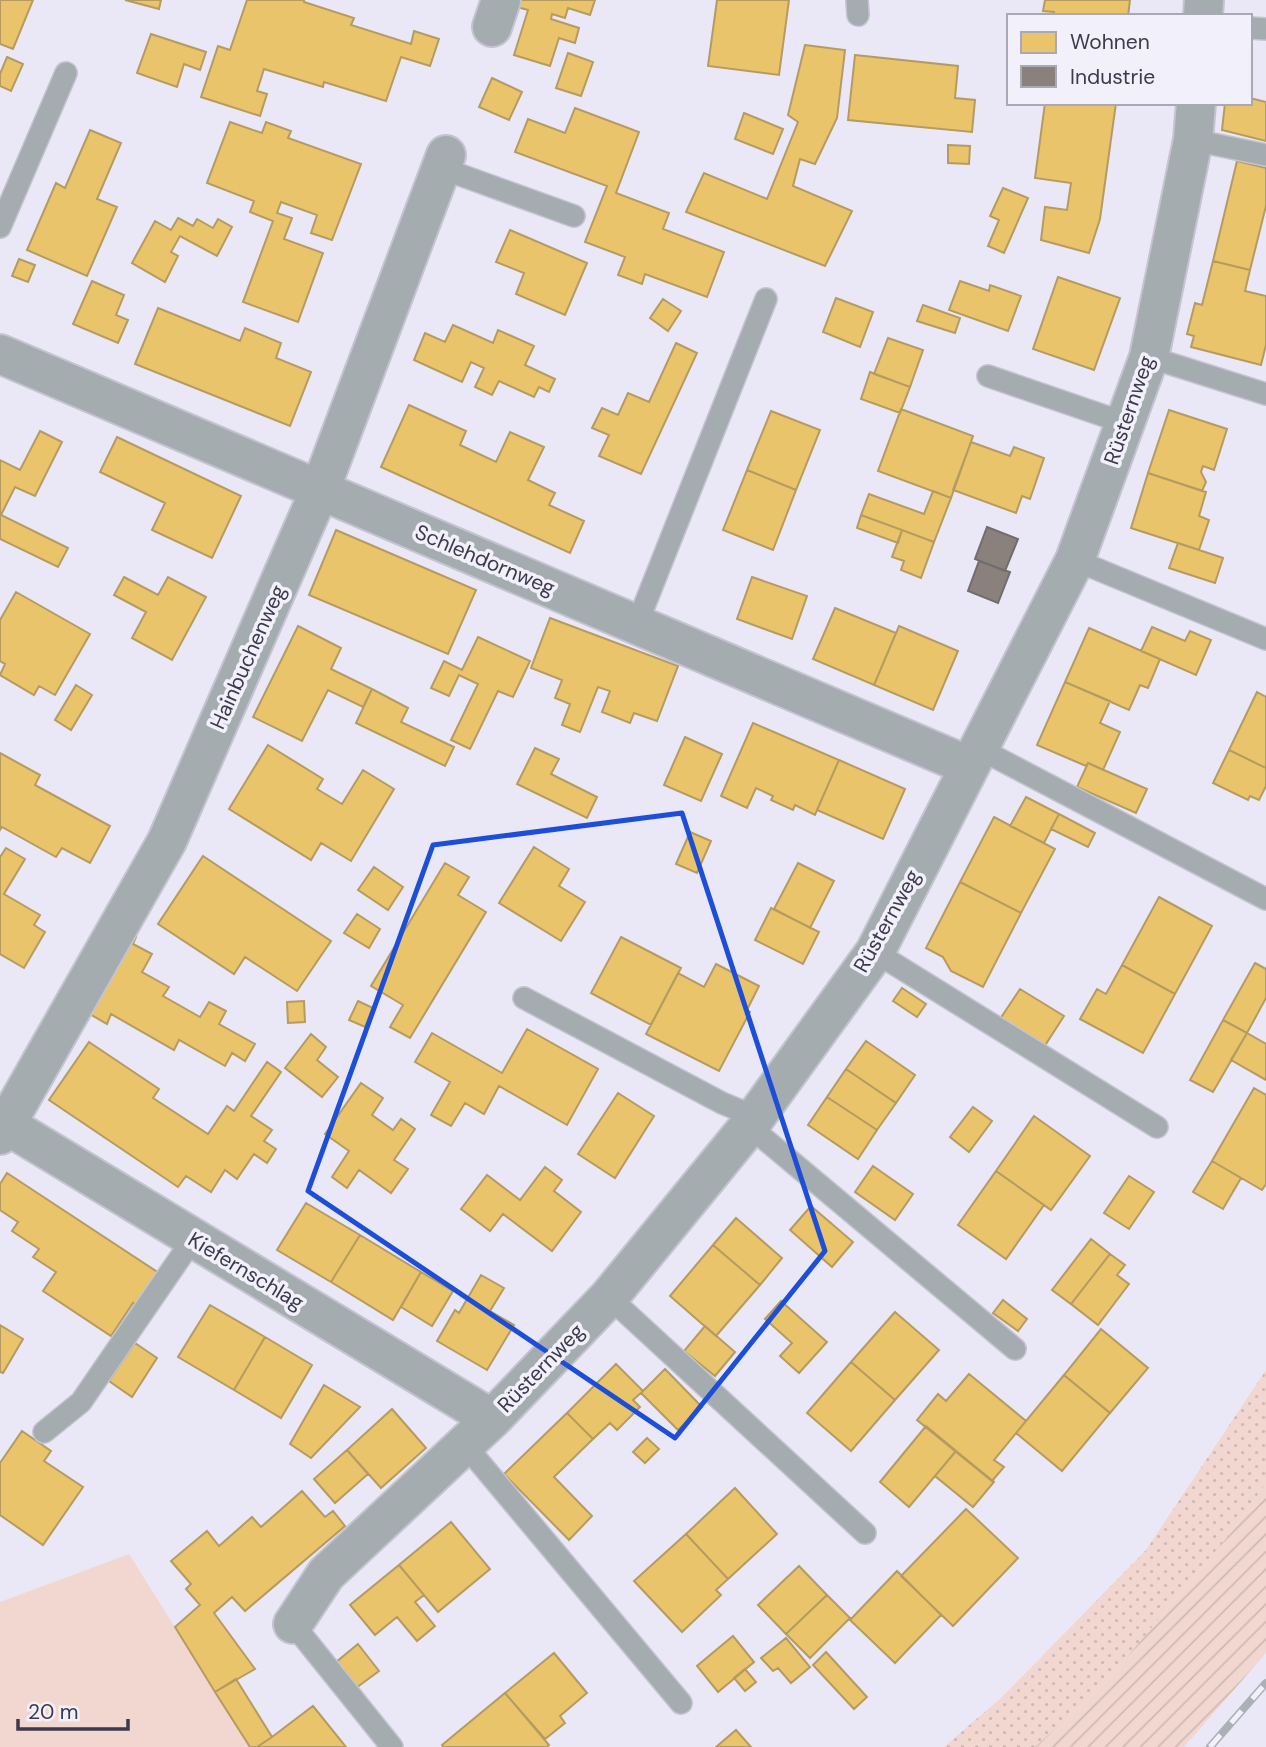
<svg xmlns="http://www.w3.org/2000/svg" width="1266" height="1747" viewBox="0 0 1266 1747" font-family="'DM Sans',sans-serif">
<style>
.grass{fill:url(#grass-dots)}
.garden{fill:url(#garden-furrows)}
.pitch{fill:#f1d7d0}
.homes{fill:#e9c46a;stroke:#b59b61;stroke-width:2}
.industry{fill:#8a817c;stroke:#736c6e;stroke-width:2}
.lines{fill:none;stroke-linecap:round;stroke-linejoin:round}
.service-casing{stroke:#c4c3d0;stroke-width:24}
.minor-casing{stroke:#c4c3d0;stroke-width:42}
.service{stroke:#a4acb0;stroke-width:21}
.minor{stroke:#a4acb0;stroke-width:38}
.rail-casing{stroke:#aab0b6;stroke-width:8}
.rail{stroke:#f2f1fb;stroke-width:5;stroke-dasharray:16;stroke-linecap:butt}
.marked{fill:none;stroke:#1d4ed8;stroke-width:5;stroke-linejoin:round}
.labels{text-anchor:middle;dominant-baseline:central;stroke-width:7;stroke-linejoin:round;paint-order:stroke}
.street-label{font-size:21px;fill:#3c3a4c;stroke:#f2f1fb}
</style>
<defs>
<pattern id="grass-dots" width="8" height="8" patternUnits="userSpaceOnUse" patternTransform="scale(1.75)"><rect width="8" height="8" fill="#f1d7d0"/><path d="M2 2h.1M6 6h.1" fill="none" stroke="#d0b9b4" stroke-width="1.8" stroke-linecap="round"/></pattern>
<pattern id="garden-furrows" width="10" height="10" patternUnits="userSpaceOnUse" patternTransform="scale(1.75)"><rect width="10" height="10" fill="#f1d7d0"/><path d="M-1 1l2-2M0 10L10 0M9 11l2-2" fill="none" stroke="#d0b9b4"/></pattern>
</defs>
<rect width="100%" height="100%" fill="#eae8f7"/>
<path class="grass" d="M1266 1370V1483L1234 1529 1107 1681 1035 1747H944L1002 1697 1146 1550Z"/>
<path class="garden" d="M1266 1483V1653L1184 1747H1035L1107 1681 1234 1529Z"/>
<path class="pitch" d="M129 1554 250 1747H0V1602Z"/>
<path class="homes" d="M0 0H33L13 49 0 44Z
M125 0H161L159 9Z
M247 0H304V2L354 18 351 25 411 44 414 31 439 39 430 66 401 57 386 101 324 82 323 87 264 69 257 91 267 94 260 116 201 97 218 46 230 50Z
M520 0H595L590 15 568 8 565 18 552 14 551 19 579 28 575 43 559 38 550 66 514 55 528 10 517 7Z
M717 0H789L779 75 708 66Z
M1045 0H1130L1128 16H1054V12L1043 11Z
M151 34 206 52 200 70 184 64 177 87 137 73Z
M805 45 845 50 837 118 815 164 800 159 793 186 852 211 825 266 686 212 704 173 767 199 798 122 788 115Z
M568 53 593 62 581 96 556 88Z
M855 55 958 66 955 98 975 100 972 132 848 120Z
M7 57 23 64 11 91 0 86V74Z
M492 78 522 92 509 120 479 107Z
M1250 98 1266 102V141L1222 130 1225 103H1250Z
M1045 103H1116L1100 219 1089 253 1041 240 1045 207 1067 210 1071 183 1035 178Z
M575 108 639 132 616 193 669 213 663 229 724 252 707 297 645 274 642 284 618 275 625 257 585 242 607 186 515 152 528 119 565 133Z
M744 113 783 129 773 154 735 139Z
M230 122 262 133 266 122 291 131 288 138 361 164 332 240 311 233 317 215 281 202 277 213 292 218 284 239 323 253 298 322 243 302 273 221 250 212 254 201 207 183Z
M90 130 121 143 97 199 117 207 87 276 27 250 56 183 65 188Z
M948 145 970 146 969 164 948 163Z
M1237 161 1266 168V206L1250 270 1213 261Z
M1003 188 1028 198 1004 253 988 246 999 220 990 216Z
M178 218 193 226 197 219 213 228 218 219 232 227 217 256 180 236 171 252 178 256 165 282 132 263 155 221 171 230Z
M510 230 587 263 565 315 516 294 524 273 496 262Z
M19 259 35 265 28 282 12 276Z
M1213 261 1250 270 1245 291 1266 296V345L1261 365 1191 347 1194 336 1187 334 1195 303 1202 305Z
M1058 277 1120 298 1094 370 1033 349Z
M92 281 124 295 116 315 128 320 118 343 73 324Z
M960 281 989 291 990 285 1021 296 1008 331 949 310Z
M836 298 873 312 860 347 823 332Z
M663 299 681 311 668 331 650 318Z
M923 305 960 318 955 333 917 321Z
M158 308 240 341 245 328 281 343 276 358 311 372 290 426 135 364Z
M453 325 493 343 498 330 534 346 525 365 555 379 549 392 539 387 534 397 499 381 492 395 475 387 484 368 471 362 462 382 414 360 425 333 445 342Z
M888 338 923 350 910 387 874 374Z
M676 343 697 353 641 474 599 456 609 435 592 428 602 408 618 415 628 393 649 402Z
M870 372 910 387 900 413 861 399Z
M409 405 466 431 460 445 496 462 510 432 544 447 528 480 555 493 549 505 584 521 570 553 381 467Z
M901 409 973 436 951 498 878 471Z
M1169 410 1227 429 1214 470 1203 466 1201 472 1206 482 1202 491 1148 473Z
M771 411 820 430 796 490 747 470Z
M40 431 62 442 35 496 15 487 1 515 68 548 58 567 0 539V460L20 470Z
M117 437 241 496 212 558 152 530 165 503 100 472Z
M971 442 1010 456 1014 447 1044 458 1030 499 1022 496 1016 513 953 490Z
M747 470 796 490 773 550 723 530Z
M1148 473 1206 492 1199 516 1209 520 1199 550 1131 528Z
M933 491 951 498 934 542 861 515 869 494 924 514Z
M861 515 902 530 898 543 857 528Z
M336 530 476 590 448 654 309 595Z
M902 530 934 542 921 578 901 570 904 561 892 557Z
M1178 543 1223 558 1215 583 1169 568Z
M124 577 158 595 168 577 206 597 172 660 132 638 146 612 114 595Z
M752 577 807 596 792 639 737 619Z
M16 592 90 634 55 695 39 686 34 695 0 675 5 664 0 661V620Z
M835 608 896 633 874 685 813 659Z
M550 618 678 666 657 721 634 713 630 723 602 712 610 691 598 687 580 732 562 725 570 704 555 698 562 680 531 668Z
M298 626 341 648 331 669 372 689 363 707 328 690 302 741 253 717Z
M899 626 958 651 933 710 874 685Z
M1152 627 1185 641 1190 631 1211 640 1196 675 1141 651Z
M1089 628 1160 659 1148 688 1140 685 1129 710 1065 682Z
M478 637 530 661 513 697 498 691 470 749 451 740 478 684 459 675 449 696 431 688 444 661 462 670Z
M1065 682 1110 701 1100 723 1120 732 1103 770 1088 763 1086 766 1037 745Z
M76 685 92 695 71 730 55 720Z
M372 689 408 708 401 722 454 747 445 766 356 723Z
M1257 692 1266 697V768L1229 750Z
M753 723 839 760 815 815 795 805 793 810 771 800 773 796 756 788 747 808 721 796Z
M685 737 722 754 701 801 664 785Z
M268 745 323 779 317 789 342 804 363 770 394 789 351 861 321 843 311 860 229 809Z
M535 748 559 759 551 774 597 797 587 818 517 784Z
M1229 750 1266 768V786L1259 800 1250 796 1248 800 1213 783Z
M0 753 40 775 35 785 110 826 90 863 62 848 56 857 2 827 0 830Z
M839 760 905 789 883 839 817 810Z
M1088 763 1147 789 1136 813 1077 787Z
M1026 797 1059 814 1044 843 1010 826Z
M1059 814 1095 833 1088 847 1051 829Z
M994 817 1055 849 1021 913 960 882Z
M690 832 711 841 697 873 676 864Z
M534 847 569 869 559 886 585 902 561 941 499 903Z
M6 848 25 859 4 894 40 915 34 925 45 932 24 968 0 954V857Z
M203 856 331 941 297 991 245 957 234 974 158 924Z
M445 863 469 877 458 895 486 912 410 1038 390 1027 403 1005 371 986Z
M798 863 834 881 810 928 774 909Z
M374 867 403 887 388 910 358 890Z
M960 882 1021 913 983 987 951 971 943 957 926 948Z
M1159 897 1212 926 1175 994 1122 965Z
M771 908 819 932 803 964 755 940Z
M357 914 380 929 369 948 344 933Z
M125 931 136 937 133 944 152 954 142 972 169 987 163 996 200 1017 209 1002 226 1011 219 1024 255 1044 245 1061 232 1053 225 1066 179 1040 174 1050 111 1014 107 1024 81 1009Z
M621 937 681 968 651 1025 591 993Z
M1255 963 1266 969V998L1247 1033 1223 1020Z
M716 964 759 986 747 1010 750 1012 719 1071 646 1034 678 973 704 987Z
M1122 965 1175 994 1143 1053 1080 1019 1097 989 1106 994Z
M902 988 926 1004 917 1017 893 1001Z
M1020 989 1064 1016 1044 1047 1000 1019Z
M304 1001 305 1022 288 1023 287 1002Z
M358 1001 373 1008 365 1027 349 1020Z
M1223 1020 1247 1033 1213 1092 1190 1080Z
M527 1029 598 1069 567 1125 499 1086 484 1114 465 1103 451 1126 431 1115 450 1082 415 1062 432 1033 502 1073Z
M1247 1033 1266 1044V1080L1231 1060Z
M311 1034 326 1047 317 1060 338 1077 322 1097 285 1068Z
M866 1041 915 1075 896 1103 846 1069Z
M89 1042 159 1089 153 1098 208 1134 227 1106 234 1111 267 1062 281 1072 251 1116 272 1130 264 1141 276 1149 267 1163 254 1154 237 1179 225 1170 211 1192 186 1176 178 1187 49 1100Z
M846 1069 896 1103 877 1130 827 1097Z
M361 1083 383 1098 372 1115 393 1130 401 1119 415 1129 394 1160 408 1169 391 1193 359 1170 347 1188 332 1177 349 1151 325 1134Z
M1254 1088 1266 1095V1184L1262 1190 1212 1161Z
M618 1093 654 1116 615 1178 578 1154Z
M827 1097 877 1130 858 1159 808 1125Z
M973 1107 992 1121 969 1152 950 1137Z
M1034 1116 1090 1156 1051 1210 996 1171Z
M1212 1161 1241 1178 1223 1209 1193 1192Z
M873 1166 913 1194 895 1220 855 1192Z
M545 1167 562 1180 554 1191 581 1212 552 1251 503 1214 490 1231 461 1209 487 1175 520 1200Z
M996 1171 1044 1205 1006 1259 958 1225Z
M7 1173 159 1273 143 1310 133 1303 111 1336 43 1291 56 1272 33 1257 39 1249 12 1231 18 1222 0 1210V1184Z
M1129 1176 1154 1192 1129 1229 1104 1213Z
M306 1203 360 1235 331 1282 277 1250Z
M811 1206 853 1242 832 1267 790 1230Z
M736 1218 782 1258 760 1285 713 1245Z
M360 1235 421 1272 393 1320 331 1282Z
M1091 1239 1110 1254 1071 1304 1052 1290Z
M713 1245 760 1285 716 1336 670 1296Z
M1110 1254 1125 1265 1117 1275 1129 1284 1098 1325 1071 1304Z
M421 1272 453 1291 432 1326 401 1307Z
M481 1275 504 1288 490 1311 514 1325 487 1370 437 1341 455 1310 459 1313Z
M1003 1300 1027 1319 1018 1331 993 1313Z
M781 1301 827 1342 799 1373 780 1356 792 1343 765 1319Z
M210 1305 265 1337 234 1390 178 1357Z
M895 1312 939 1350 895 1400 851 1362Z
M0 1325 23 1339 3 1373 0 1372Z
M705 1326 735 1352 715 1376 684 1351Z
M1101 1329 1148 1368 1110 1413 1064 1375Z
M265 1337 312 1365 281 1418 234 1390Z
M135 1343 157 1358 132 1397 109 1381Z
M851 1362 895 1400 851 1451 807 1413Z
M616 1364 643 1391 633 1400 640 1407 617 1430 610 1423 593 1439 567 1413Z
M665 1369 702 1407 678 1430 641 1393Z
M969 1374 1026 1421 994 1460 1004 1467 992 1481 917 1420 938 1394 946 1401Z
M1064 1375 1110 1413 1062 1471 1016 1433Z
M324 1385 360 1407 311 1458 290 1444Z
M392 1409 426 1448 381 1488 347 1450Z
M567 1413 593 1439 554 1477 592 1516 569 1540 504 1474Z
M926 1426 956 1451 909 1507 880 1482Z
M22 1431 51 1451 44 1461 83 1487 43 1545 0 1515V1463Z
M647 1438 659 1449 645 1463 633 1452Z
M347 1450 368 1474 335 1503 314 1479Z
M956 1451 994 1482 973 1507 935 1476Z
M735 1488 777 1534 728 1579 686 1534Z
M302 1491 325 1517 333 1511 345 1526 245 1611 232 1597 214 1613 255 1669 215 1692 175 1627 200 1605 186 1589 191 1584 171 1561 207 1531 219 1546 252 1517 261 1527Z
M966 1509 1018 1558 953 1626 901 1576Z
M451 1522 490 1569 438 1612 399 1565Z
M686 1534 728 1579 716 1590 721 1595 682 1632 634 1581Z
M399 1565 424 1595 415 1602 435 1626 417 1641 397 1617 375 1635 350 1605Z
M799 1566 827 1595 786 1634 758 1605Z
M897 1571 941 1615 895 1663 850 1620Z
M827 1595 850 1618 810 1658 786 1634Z
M733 1636 754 1662 718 1692 697 1666Z
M786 1638 810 1667 791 1683 778 1668 773 1671 761 1658Z
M358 1644 379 1671 356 1688 335 1663Z
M826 1652 867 1697 854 1709 813 1665Z
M554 1653 587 1693 560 1716 565 1723 545 1739 505 1693Z
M745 1669 756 1682 745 1691 734 1678Z
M236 1679 272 1737 257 1747H250L215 1692Z
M505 1693 549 1745 547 1747H443L442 1745Z
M313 1706 346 1747H257L272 1737Z
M736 1730 751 1747H716Z"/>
<path class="industry" d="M987 527 1018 539 1005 571 975 559Z
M979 561 1010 572 998 603 968 591Z"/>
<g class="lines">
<defs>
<path id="service" d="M857 0 858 15
M1250 28 1266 29
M1193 140 1266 155
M441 168 574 216
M0 227 66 73
M1149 357 1266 394
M988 376 1125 423
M1075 560 1266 639
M637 624 766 299
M978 748 1266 899
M875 952 1157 1127
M524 998 722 1103 756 1117
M749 1126 1015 1349
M609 1297 865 1533
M44 1432 81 1402 193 1239
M465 1445 681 1703
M293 1624 392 1747"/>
<path id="minor" d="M1203 16 1204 0
M492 27 501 0
M0 354 969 766
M0 1121 492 1419
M0 1135 167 841 320 490 446 155
M293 1624 326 1574 492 1419 609 1297 749 1126 875 952 1075 560 1149 357 1193 140 1196 103"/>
</defs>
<use href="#service" class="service-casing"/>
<use href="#minor" class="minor-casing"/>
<use href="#service" class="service"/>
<use href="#minor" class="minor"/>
<defs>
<path id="rail" d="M1210 1747 1266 1683"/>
</defs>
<use href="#rail" class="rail-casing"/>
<use href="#rail" class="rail"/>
</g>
<path class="marked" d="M682 813 825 1251 675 1438 308 1191 433 845Z"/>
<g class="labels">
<g class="street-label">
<text transform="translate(1129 410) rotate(-71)">Rüsternweg</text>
<text transform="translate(485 560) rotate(23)">Schlehdornweg</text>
<text transform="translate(248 657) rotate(-66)">Hainbuchenweg</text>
<text transform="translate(887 921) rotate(-61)">Rüsternweg</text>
<text transform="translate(246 1271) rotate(31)">Kiefernschlag</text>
<text transform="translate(541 1368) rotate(-46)">Rüsternweg</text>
</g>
</g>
<rect x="1007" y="14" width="245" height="91" fill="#f2f1fb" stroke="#a9a8b5" stroke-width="2"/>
<rect x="1021" y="32" width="35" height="21" fill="#e9c46a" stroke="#a9a8b5" stroke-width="2"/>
<text x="1070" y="49" font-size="21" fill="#3c3a4c">Wohnen</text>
<rect x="1021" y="66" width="35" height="21" fill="#8a817c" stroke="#a9a8b5" stroke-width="2"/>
<text x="1070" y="84" font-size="21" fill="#3c3a4c">Industrie</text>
<path d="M18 1719v10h110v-10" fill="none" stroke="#3c3a4c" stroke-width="3.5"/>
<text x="28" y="1719" font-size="21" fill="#3c3a4c" stroke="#f2f1fb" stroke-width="5" paint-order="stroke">20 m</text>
</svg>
